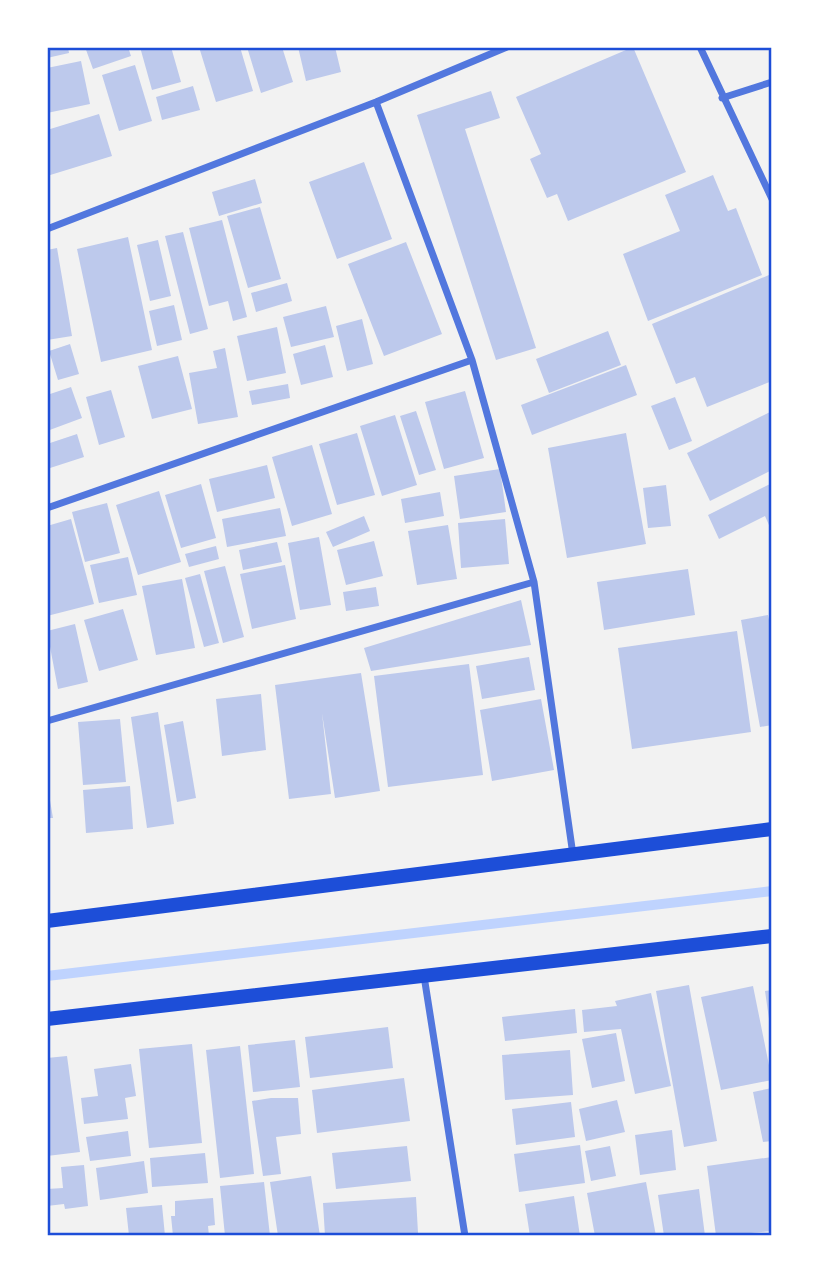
<svg xmlns="http://www.w3.org/2000/svg" width="819" height="1283" viewBox="0 0 819 1283" font-family="Inter,sans-serif">
<style>
.lines{fill:none;stroke-linecap:round;stroke-linejoin:round}
.stream{stroke:#bfd3fe;stroke-width:10}
.building{fill:#bdc9ec}
.minor{stroke:#5277de;stroke-width:7}
.secondary{stroke:#1d4ed8;stroke-width:14}
.neatline{fill:none;stroke:#1d4ed8;stroke-width:2.5}
</style>
<rect width="100%" height="100%" fill="#f2f2f2"/>
<g class="lines">
<path class="stream" d="M47 976 772 891"/>
</g>
<path class="building" d="M47 47H68L69 53 47 58Z
M85 47H128L131 56 93 69Z
M140 47H171L181 82 152 90Z
M199 47H240L253 91 216 102Z
M247 47H282L293 82 261 93Z
M298 47H335L341 72 306 81Z
M633 47 686 172 568 221 557 194 547 198 530 159 541 154 516 97Z
M81 61 90 104 47 113V68Z
M135 65 152 121 119 131 102 75Z
M193 86 200 110 162 120 156 97Z
M491 91 500 118 465 129 536 348 496 360 417 115Z
M99 114 112 156 47 176V130Z
M364 162 392 239 337 259 309 182Z
M713 175 728 211 736 208 762 275 648 321 623 254 680 231 665 195Z
M255 179 262 203 219 216 212 192Z
M260 207 281 279 248 288 227 216Z
M222 220 247 317 233 321 228 301 209 306 189 228Z
M183 232 208 329 190 334 165 236Z
M128 237 152 350 101 362 77 249Z
M158 240 171 296 150 301 137 245Z
M406 242 442 334 384 356 348 264Z
M57 248 72 336 47 340V250Z
M769 275 772 282V381L707 407 695 377 676 384 652 324Z
M287 283 292 301 256 312 251 293Z
M174 305 182 340 157 346 149 311Z
M326 306 334 337 291 347 283 317Z
M362 319 373 364 347 371 336 326Z
M277 327 286 373 247 381 237 336Z
M608 331 621 365 549 393 536 359Z
M70 344 79 374 58 380 49 351Z
M325 345 333 377 301 385 293 354Z
M225 348 238 417 198 424 189 373 217 368 213 351Z
M178 356 192 409 152 419 138 366Z
M626 365 637 395 532 435 521 405Z
M288 384 290 398 252 405 249 391Z
M71 387 82 418 47 431V395Z
M111 390 125 437 99 445 86 397Z
M465 391 484 458 444 469 425 402Z
M675 397 692 441 669 450 651 406Z
M416 411 436 470 419 475 400 416Z
M772 411V470L710 501 687 453Z
M395 415 417 485 382 496 360 426Z
M357 433 375 495 337 505 319 444Z
M626 433 646 544 567 558 548 448Z
M77 434 84 457 47 469V444Z
M312 445 332 514 292 526 272 457Z
M267 465 275 498 217 512 209 479Z
M500 469 506 512 460 519 454 476Z
M772 483V532L765 516 719 539 708 515Z
M201 484 216 538 181 548 165 495Z
M666 485 671 526 648 528 643 488Z
M159 491 181 562 138 575 116 505Z
M440 492 444 516 405 523 401 499Z
M107 503 120 553 85 562 72 512Z
M280 508 286 536 227 547 222 519Z
M364 516 370 531 333 547 326 532Z
M71 519 94 604 47 616V526Z
M505 519 509 564 461 568 458 523Z
M448 525 457 579 417 585 408 531Z
M319 537 331 605 300 610 288 543Z
M374 541 383 576 346 585 337 550Z
M277 542 282 562 243 570 239 550Z
M216 546 219 559 189 567 185 554Z
M128 557 137 595 99 603 90 565Z
M285 565 296 619 252 629 240 574Z
M225 566 244 637 223 643 204 571Z
M688 569 695 615 604 630 597 582Z
M200 574 219 643 204 647 185 578Z
M182 579 195 648 156 655 142 586Z
M376 587 379 606 346 611 343 592Z
M521 600 531 645 371 671 364 648Z
M123 609 138 660 99 671 84 620Z
M768 615 772 635V725L760 727 741 620Z
M75 624 88 682 58 689 47 631Z
M737 631 751 732 632 749 618 648Z
M529 657 535 690 482 699 476 666Z
M469 664 483 775 388 787 374 676Z
M361 673 380 791 335 798 322 713 331 794 289 799 275 685Z
M261 694 266 750 222 756 216 699Z
M541 699 554 770 492 781 480 710Z
M158 712 174 824 147 828 131 717Z
M120 719 126 782 83 785 78 722Z
M183 721 196 798 177 802 164 725Z
M47 783 53 818H47Z
M130 786 133 829 86 833 83 790Z
M689 985 717 1141 684 1147 656 991Z
M753 986 772 1080 721 1090 701 997Z
M772 990V1026H770L765 991Z
M651 993 671 1086 635 1094 621 1029 584 1032 582 1010 617 1006 615 1001Z
M575 1009 577 1033 505 1041 502 1017Z
M388 1027 393 1068 310 1078 305 1037Z
M616 1033 625 1081 592 1088 582 1039Z
M295 1040 300 1087 253 1092 248 1045Z
M192 1044 202 1143 149 1148 139 1049Z
M240 1046 254 1174 220 1178 206 1050Z
M570 1050 573 1095 505 1100 502 1055Z
M67 1056 80 1152 47 1156V1058Z
M131 1064 136 1096 125 1098 128 1119 84 1124 81 1098 98 1096 94 1069Z
M404 1078 410 1121 317 1133 312 1090Z
M772 1088V1141L763 1142 753 1092Z
M271 1098H298L301 1134 276 1137 281 1174 263 1176 252 1101Z
M617 1100 625 1132 586 1141 579 1109Z
M571 1102 575 1137 516 1145 512 1109Z
M672 1130 676 1170 640 1175 635 1135Z
M128 1131 131 1156 90 1161 86 1137Z
M580 1145 585 1183 519 1192 514 1154Z
M407 1146 411 1181 336 1189 332 1153Z
M610 1146 616 1176 591 1181 585 1151Z
M205 1153 208 1183 152 1187 150 1158Z
M772 1157V1231L716 1236 707 1166Z
M144 1161 148 1193 100 1200 96 1168Z
M84 1165 88 1206 65 1209 64 1204 47 1206V1189L63 1188 61 1167Z
M311 1176 320 1236H278L270 1182Z
M264 1182 270 1236H225L220 1186Z
M646 1182 656 1236H595L587 1193Z
M699 1189 705 1236H664L658 1195Z
M574 1196 580 1236H530L525 1204Z
M416 1197 418 1233 325 1236 323 1203Z
M213 1198 215 1225 208 1226 209 1236H173L171 1216H175V1201Z
M162 1205 165 1236H129L126 1208Z"/>
<g class="lines">
<path class="minor" d="M700 47 772 199
M722 98 772 82
M376 102 472 360 534 582 573 855
M47 229 376 102 507 47
M47 508 472 360
M47 721 534 582
M424 976 465 1236"/>
<path class="secondary" d="M47 921 772 829
M47 1019 772 936"/>
</g>
<rect width="819" height="1283" fill="none" stroke="#ffffff" stroke-width="98"/>
<rect x="49" y="49" width="721" height="1185" class="neatline"/>
</svg>
